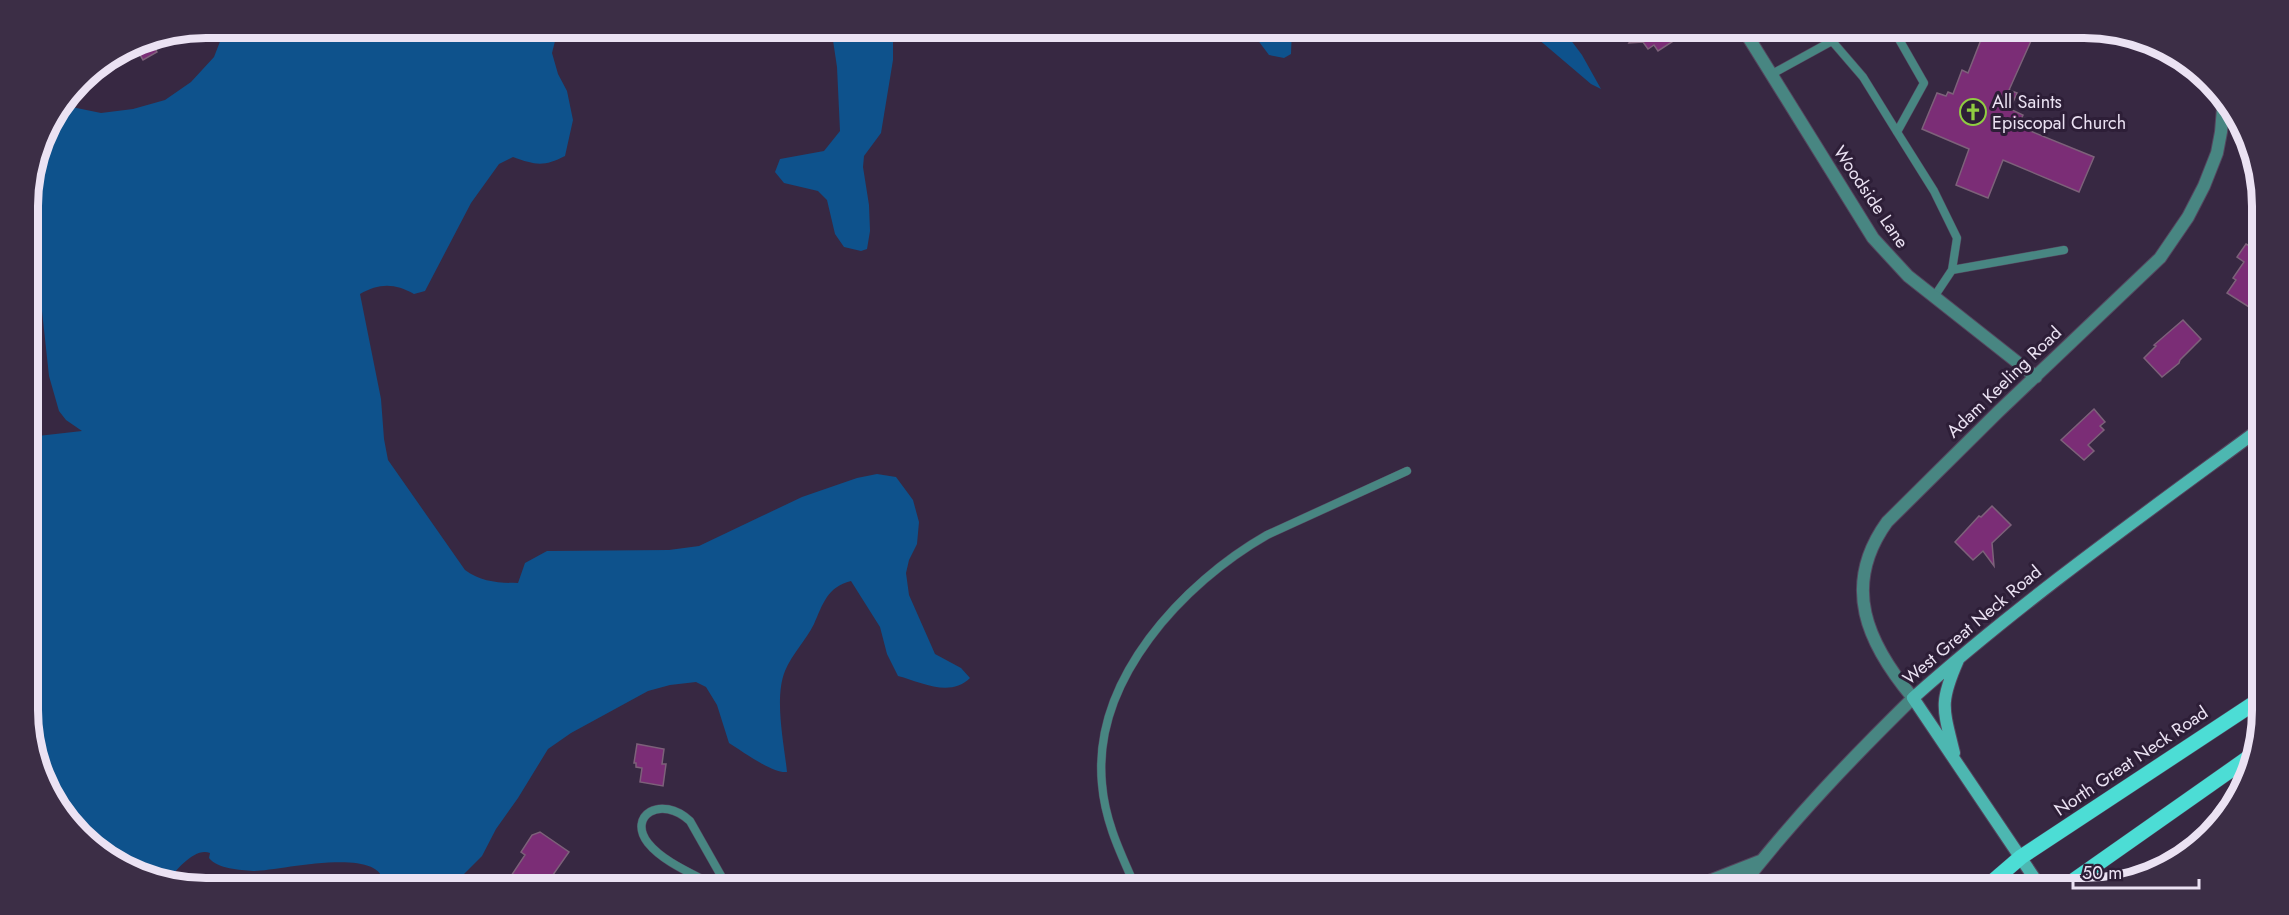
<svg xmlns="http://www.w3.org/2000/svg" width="2289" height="915" viewBox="0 0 2289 915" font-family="Jost,sans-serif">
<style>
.water{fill:#0e528c}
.building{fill:#7b2d76;stroke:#7d617a;stroke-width:1.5}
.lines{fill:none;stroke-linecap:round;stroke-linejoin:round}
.lane-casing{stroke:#54465e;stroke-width:9}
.street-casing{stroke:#54465e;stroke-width:14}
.secondary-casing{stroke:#54465e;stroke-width:14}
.primary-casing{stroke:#54465e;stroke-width:16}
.lane{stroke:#488682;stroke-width:8}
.street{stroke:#488682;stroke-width:12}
.secondary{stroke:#4db7b1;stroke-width:12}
.primary{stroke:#4cddd5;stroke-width:15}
.labels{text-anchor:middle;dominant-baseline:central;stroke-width:6;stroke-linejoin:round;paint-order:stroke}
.poi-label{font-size:18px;fill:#ebe2f3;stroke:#2d1e37;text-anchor:start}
.street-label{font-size:18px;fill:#ebe2f3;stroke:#2d1e37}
.rim{fill:none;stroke:#ebe2f3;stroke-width:8}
</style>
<rect width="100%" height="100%" fill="#372842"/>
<path class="water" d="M220 27H574L556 37 552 53 558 74 567 91 573 120 565 156C544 167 535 165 513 157L499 164 471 203 425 291 414 294C395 283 379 283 360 294L381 399 384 439 388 460 465 570C481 582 499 583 518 583L525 563 547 551 669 550 699 546 802 497 857 478 877 474 896 477 913 500 919 522 917 544 909 560 906 573 909 595 935 654 961 668 970 678C950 698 921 682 898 676L887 654 880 627 851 581C827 587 823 604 814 624 806 640 792 654 785 671 774 698 784 743 787 772 773 774 742 751 729 743L717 705 706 687 696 682 670 685 648 691 571 733 548 749 518 798 496 829 482 856 456 882 448 888H383C390 842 276 872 253 871 240 870 218 869 209 858L210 853C195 847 176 870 167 882L148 878 71 827 30 744 29 437 82 431 66 420 59 411 49 376 42 311 28 291 27 193 46 126 62 105 101 113 133 109 165 100 191 82 214 57 221 39Z
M831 27H893V60L881 133 864 156 863 167 869 205 870 231 867 249 861 251 844 247 835 234 827 200 818 191 784 183 775 172 780 159 824 151 840 131 837 67Z
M1248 27H1292L1291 54 1284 58 1269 55Z
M1524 27H1561L1582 55 1601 89 1591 84Z"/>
<path class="building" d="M1640 27H1672L1678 38 1658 51 1654 45 1648 49 1643 42 1629 43Z
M1986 27H2023L2035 32 2009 90 2017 93 2010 109 2023 115 2018 126 2094 157 2079 192 2003 160 1988 198 1956 185 1969 149 1922 129 1937 93 1946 96 1948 92 1953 94 1962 70 1968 73Z
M149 38 157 52 143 60 133 43Z
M2246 244 2261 253V290L2249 307 2227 293 2236 280 2233 278 2244 262 2237 257Z
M2183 320 2201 339 2180 360 2179 363 2162 377 2144 358 2156 346 2154 345Z
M2094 409 2105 422 2100 426 2104 430 2088 445 2094 451 2084 460 2061 440Z
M1992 506 2011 525 1992 543 1994 566 1983 551 1973 560 1955 542 1979 516 1981 517Z
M637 744 664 749 662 764H666L663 786 640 782 642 768 636 767V763H634Z
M540 832 569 852 550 879 562 888H514L518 881 511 876 525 855 521 852 532 835Z"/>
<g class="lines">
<defs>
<path id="lane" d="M1826 27 1832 41
M1892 27 1924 83 1897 132
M1772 74 1832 41 1863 77 1897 132 1934 191 1957 238 1952 270 1934 297
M1952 270 2064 250
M719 888C696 875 664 863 648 843 627 816 661 794 690 821L728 888
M1136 888C1121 854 1105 822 1102 784 1092 680 1183 583 1267 535L1407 471"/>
<path id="street" d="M1742 27 1873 238 1908 276 2036 377
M1691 888 1760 861
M1740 888C1793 819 1852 758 1913 698 1867 643 1841 586 1887 522L1998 412 2160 258 2188 217 2204 186 2217 153 2221 132 2224 96"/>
<path id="secondary" d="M1954 753C1943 708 1939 703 1958 660
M2041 888 1913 698C2023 600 2143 515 2261 428"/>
<path id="primary" d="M1985 888 2021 857 2262 698
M2063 888 2255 753"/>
</defs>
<use href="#lane" class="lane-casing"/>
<use href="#street" class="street-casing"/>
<use href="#secondary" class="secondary-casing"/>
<use href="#primary" class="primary-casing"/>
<use href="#lane" class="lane"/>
<use href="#street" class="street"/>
<use href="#secondary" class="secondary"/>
<use href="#primary" class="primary"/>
</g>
<defs>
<symbol id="church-ring" viewBox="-11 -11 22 22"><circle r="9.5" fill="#2d1e37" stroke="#90cd41" stroke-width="1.5"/><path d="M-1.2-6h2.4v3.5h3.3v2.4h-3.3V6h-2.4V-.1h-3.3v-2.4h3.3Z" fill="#90cd41"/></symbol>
</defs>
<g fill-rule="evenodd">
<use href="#church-ring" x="1958" y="97" width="30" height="30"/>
</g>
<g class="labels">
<g class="poi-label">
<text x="1992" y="102">All Saints<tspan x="1992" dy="21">Episcopal Church</tspan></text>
</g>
<g class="street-label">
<text transform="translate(1871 197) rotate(56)">Woodside Lane</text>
<text transform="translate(2004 382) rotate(-44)">Adam Keeling Road</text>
<text transform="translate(1972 625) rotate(-40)">West Great Neck Road</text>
<text transform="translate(2131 761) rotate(-34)">North Great Neck Road</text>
</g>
</g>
<path d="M0 0H2289V915H0ZM206 38H2084A168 168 0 0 1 2252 206V710A168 168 0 0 1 2084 878H206A168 168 0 0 1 38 710V206A168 168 0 0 1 206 38Z" fill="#3c2e46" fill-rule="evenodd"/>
<path class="rim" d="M206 38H2084A168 168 0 0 1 2252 206V710A168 168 0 0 1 2084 878H206A168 168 0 0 1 38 710V206A168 168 0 0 1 206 38Z"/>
<path d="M2073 879v9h126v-9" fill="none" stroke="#ebe2f3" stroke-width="3"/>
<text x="2082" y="879" font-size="18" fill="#ebe2f3" stroke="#2d1e37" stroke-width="4.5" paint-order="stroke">50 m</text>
</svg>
